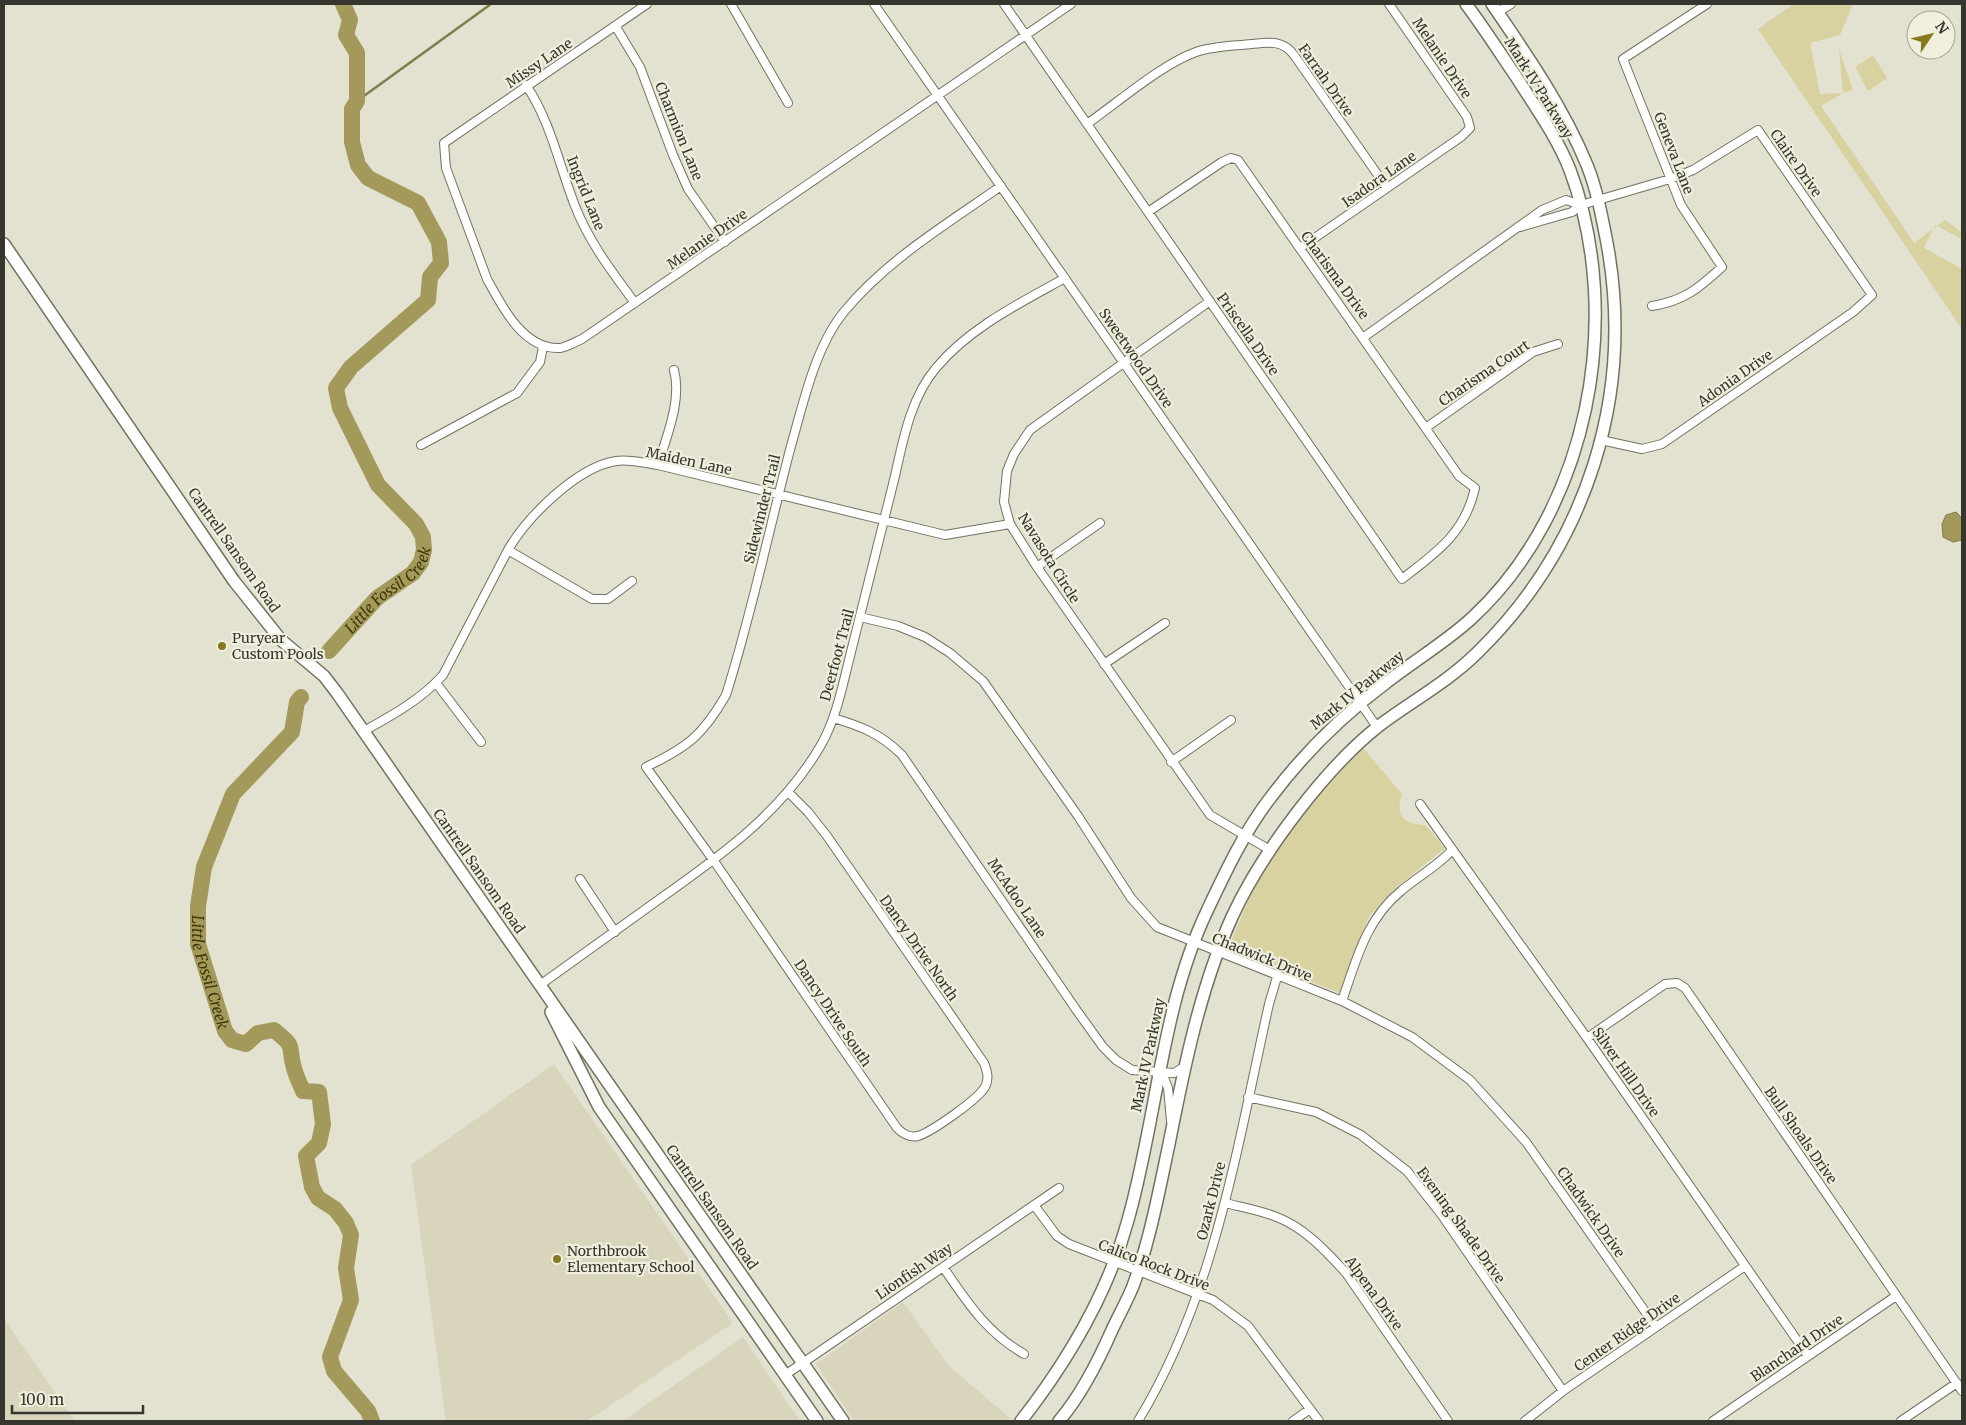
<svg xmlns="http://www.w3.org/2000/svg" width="1966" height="1425" viewBox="0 0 1966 1425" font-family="Merriweather,serif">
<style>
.built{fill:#d9d5bd}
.green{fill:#d8d1a0}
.water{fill:#a3995b;stroke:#827b4e}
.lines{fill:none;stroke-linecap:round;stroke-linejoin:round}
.stream{stroke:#827b4e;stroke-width:2.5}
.river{stroke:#a3995b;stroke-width:16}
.minor-casing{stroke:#737162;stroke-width:10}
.secondary-casing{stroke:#737162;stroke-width:14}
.minor{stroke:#fff;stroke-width:8}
.secondary{stroke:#fff;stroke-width:11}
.poi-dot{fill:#86791d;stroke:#f0eedc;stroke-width:2}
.labels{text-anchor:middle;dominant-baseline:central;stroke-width:4.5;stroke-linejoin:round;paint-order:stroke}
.street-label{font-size:14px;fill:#36352e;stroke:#f0eedc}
.poi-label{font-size:14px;fill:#36352e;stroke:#f0eedc;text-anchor:start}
.water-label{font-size:15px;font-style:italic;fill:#3f3702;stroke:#f0eedc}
</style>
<rect width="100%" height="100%" fill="#e3e1cf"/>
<path class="built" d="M554 1064 733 1323 587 1421H446L411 1165Z
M903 1302 949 1366 1010 1418 1008 1421H854L816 1364Z
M4 1319 75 1421H4Z
M743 1337 800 1421H623Z"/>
<path class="green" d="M1794 4H1853L1840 35 1810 43 1820 94 1843 93 1839 49 1853 90 1843 93 1821 106 1914 243 1945 220 1962 233V239L1935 225 1924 248 1962 269V329L1758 29Z
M1873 55 1887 78 1868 91 1855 67Z
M1363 748 1402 794C1395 816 1403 824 1425 825L1445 848 1399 885 1369 916 1340 993 1228 949C1237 929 1244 908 1254 889 1282 836 1321 791 1363 748Z"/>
<path class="water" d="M1956 512 1962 518V540L1953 542 1943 537 1942 524 1946 515Z"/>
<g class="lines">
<path class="stream" d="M357 101 491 4"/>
<g class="river">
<path id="s1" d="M329 651 377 598 413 573 421 562 424 550 423 537 416 524 378 485 340 408 336 388 351 367 428 300 430 277 441 263 439 242 418 203 368 178 358 165 352 142V109L357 101V53L346 35 350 20 343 4"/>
<path id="s2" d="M301 697 297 702 292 732 233 794 204 867 198 906V944L225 1031 232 1040 246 1044 258 1033 274 1030C298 1049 287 1045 294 1068 296 1076 300 1084 303 1091L319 1092 323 1124 319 1143 306 1156 312 1187 318 1198 335 1209 346 1223 351 1235 346 1268 351 1300 330 1357 334 1371 368 1411 372 1421"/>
</g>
<defs>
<path id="minor" d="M647 4 444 143 446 168 487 279C502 307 524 350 560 348 567 347 575 342 582 339L1071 4
M731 4 788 103
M874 4 1377 727
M1004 4 1402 579C1437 552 1465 533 1475 488L1459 476 1238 160 1231 158 1222 162 1148 212
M1498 12 1511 4
M616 27 640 67 673 155 688 189 725 242
M526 85C551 122 559 165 575 206 589 242 612 272 635 303
M1087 124C1117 103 1162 64 1196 52 1213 46 1234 46 1252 44 1269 42 1283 40 1294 55L1387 188
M1520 227 1572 212 1581 205 1670 179 1693 170 1758 130 1872 295 1853 312 1662 444 1642 449 1601 440
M1300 248 1461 137 1470 128 1467 117 1389 4
M1210 301 1030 430 1014 454 1007 471 1004 502 1010 524 1037 567 1210 815 1270 850
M1652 306C1684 301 1699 288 1722 267L1681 205 1623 59 1707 4
M1364 337 1542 210 1566 200 1581 205
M1427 427 1533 352 1558 344
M421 445 517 393 540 362 543 347
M658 465C667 435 682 400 674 370
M508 550 592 599H608L632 581
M1037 567 1100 523
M860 617 898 626 925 637 950 653 983 681 1078 816 1131 898 1157 927 1342 1001 1412 1037 1470 1080 1526 1142 1656 1327
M1104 664 1165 623
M436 683 481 742
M833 718C861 726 881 734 902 755L1075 1008 1103 1047 1116 1060 1132 1070 1174 1073 1184 1067
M364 731C391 716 422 699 443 675L508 550C527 517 577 467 616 461 629 459 645 463 658 465L945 535 1010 524
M1171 762 1231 720
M788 792 808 812 827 836 984 1063C987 1071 989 1077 986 1085 981 1098 931 1132 918 1136 909 1138 903 1134 897 1128L714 861 646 767C688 747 703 735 726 695 752 613 769 529 791 446 803 404 815 348 843 313 885 261 947 224 1001 186
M1420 804 1587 1038 1808 1356
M580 879 615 932
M540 985C580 956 621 927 661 898 722 855 783 811 821 745 837 717 843 683 851 652 866 594 880 535 895 476 903 440 911 397 936 368 969 328 1020 303 1065 278
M1342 1001C1356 961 1366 919 1401 891 1417 877 1438 866 1452 850
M1587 1038 1665 984 1677 983 1685 988 1962 1391
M1161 1070 1168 1088 1171 1121
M1248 1097 1316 1112 1361 1135 1407 1171 1441 1214 1563 1391
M1225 1203C1241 1207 1258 1210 1274 1216 1303 1226 1326 1251 1346 1273L1448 1421
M1034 1205 1057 1236 1069 1244 1213 1300 1248 1326 1319 1421
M943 1267C967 1302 986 1332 1024 1354
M785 1375 1059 1188
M1138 1421C1215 1295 1237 1147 1269 1004L1277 977
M1293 1421 1310 1409
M1525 1421 1563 1391 1745 1266
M1713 1421 1896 1296
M1901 1421 1957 1383"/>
<path id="secondary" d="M4 244 234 581 281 640 324 676 337 693 843 1421
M551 1012 599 1107 817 1421
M1021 1421C1067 1362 1108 1293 1128 1220 1157 1118 1161 1008 1207 911 1225 873 1245 830 1271 797 1304 753 1343 715 1387 682 1415 660 1446 642 1472 618 1589 510 1625 317 1570 170 1557 137 1536 108 1517 78 1500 53 1484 28 1466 4
M1059 1421C1082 1394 1098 1362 1112 1330 1119 1315 1127 1301 1133 1286 1150 1240 1159 1191 1169 1144 1184 1068 1200 988 1232 917 1261 854 1325 768 1380 725 1412 701 1449 681 1478 652 1587 545 1635 395 1607 243 1602 217 1597 190 1587 165 1563 107 1527 55 1492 4"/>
</defs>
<use href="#minor" class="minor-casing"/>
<use href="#secondary" class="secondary-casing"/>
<use href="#minor" class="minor"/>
<use href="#secondary" class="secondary"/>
</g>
<g class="poi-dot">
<circle cx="222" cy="646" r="5"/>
<circle cx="557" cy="1259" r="5"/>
</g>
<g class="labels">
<g class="street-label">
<text transform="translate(1442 58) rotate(56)">Melanie Drive</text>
<text transform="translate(539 63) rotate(-34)">Missy Lane</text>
<text transform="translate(1326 80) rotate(55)">Farrah Drive</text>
<text transform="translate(1539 88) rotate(58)">Mark IV Parkway</text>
<text transform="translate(679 131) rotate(68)">Charmion Lane</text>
<text transform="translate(1674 153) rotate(69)">Geneva Lane</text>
<text transform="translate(1796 163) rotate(55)">Claire Drive</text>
<text transform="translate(1379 179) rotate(-35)">Isadora Lane</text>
<text transform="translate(586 193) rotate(68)">Ingrid Lane</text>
<text transform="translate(707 239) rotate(-35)">Melanie Drive</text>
<text transform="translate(1335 275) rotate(54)">Charisma Drive</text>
<text transform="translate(1248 334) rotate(55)">Priscella Drive</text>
<text transform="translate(1136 358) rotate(55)">Sweetwood Drive</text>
<text transform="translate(1484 373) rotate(-34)">Charisma Court</text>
<text transform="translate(1735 378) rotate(-35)">Adonia Drive</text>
<text transform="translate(689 461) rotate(12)">Maiden Lane</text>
<text transform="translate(762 509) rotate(-76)">Sidewinder Trail</text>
<text transform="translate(234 550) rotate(55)">Cantrell Sansom Road</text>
<text transform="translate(1049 558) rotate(58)">Navasota Circle</text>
<text transform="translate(837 655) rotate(-75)">Deerfoot Trail</text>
<text transform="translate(1357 690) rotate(-39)">Mark IV Parkway</text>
<text transform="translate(479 871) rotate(55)">Cantrell Sansom Road</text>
<text transform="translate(1017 898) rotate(56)">McAdoo Lane</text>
<text transform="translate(919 948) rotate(55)">Dancy Drive North</text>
<text transform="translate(1262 957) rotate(22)">Chadwick Drive</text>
<text transform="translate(833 1013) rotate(56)">Dancy Drive South</text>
<text transform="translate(1148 1055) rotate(-78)">Mark IV Parkway</text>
<text transform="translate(1626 1072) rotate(55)">Silver Hill Drive</text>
<text transform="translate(1801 1135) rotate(55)">Bull Shoals Drive</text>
<text transform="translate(1211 1201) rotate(-76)">Ozark Drive</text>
<text transform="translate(712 1207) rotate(55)">Cantrell Sansom Road</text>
<text transform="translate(1591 1212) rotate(55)">Chadwick Drive</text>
<text transform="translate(1461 1225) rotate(54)">Evening Shade Drive</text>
<text transform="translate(1154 1265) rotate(21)">Calico Rock Drive</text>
<text transform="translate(914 1271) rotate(-34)">Lionfish Way</text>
<text transform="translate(1374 1293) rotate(54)">Alpena Drive</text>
<text transform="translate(1627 1332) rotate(-35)">Center Ridge Drive</text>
<text transform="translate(1797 1348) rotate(-34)">Blanchard Drive</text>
</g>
<g class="poi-label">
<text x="232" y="638">Puryear<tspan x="232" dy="16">Custom Pools</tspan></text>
<text x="567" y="1251">Northbrook<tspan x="567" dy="16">Elementary School</tspan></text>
</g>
<g class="water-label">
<text stroke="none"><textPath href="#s1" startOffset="86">Little Fossil Creek</textPath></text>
<text stroke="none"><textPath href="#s2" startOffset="308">Little Fossil Creek</textPath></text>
</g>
</g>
<rect width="1966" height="1425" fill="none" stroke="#36352e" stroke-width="10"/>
<g transform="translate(1931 35) rotate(55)"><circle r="24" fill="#f0eedc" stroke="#a6a496"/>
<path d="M0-4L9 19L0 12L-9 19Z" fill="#86791d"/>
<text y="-8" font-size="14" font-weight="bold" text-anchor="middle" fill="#36352e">N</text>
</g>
<path d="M12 1405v8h131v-8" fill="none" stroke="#36352e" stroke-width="2.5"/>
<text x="20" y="1405" font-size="15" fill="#36352e" stroke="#f0eedc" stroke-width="4" paint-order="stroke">100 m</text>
</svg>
